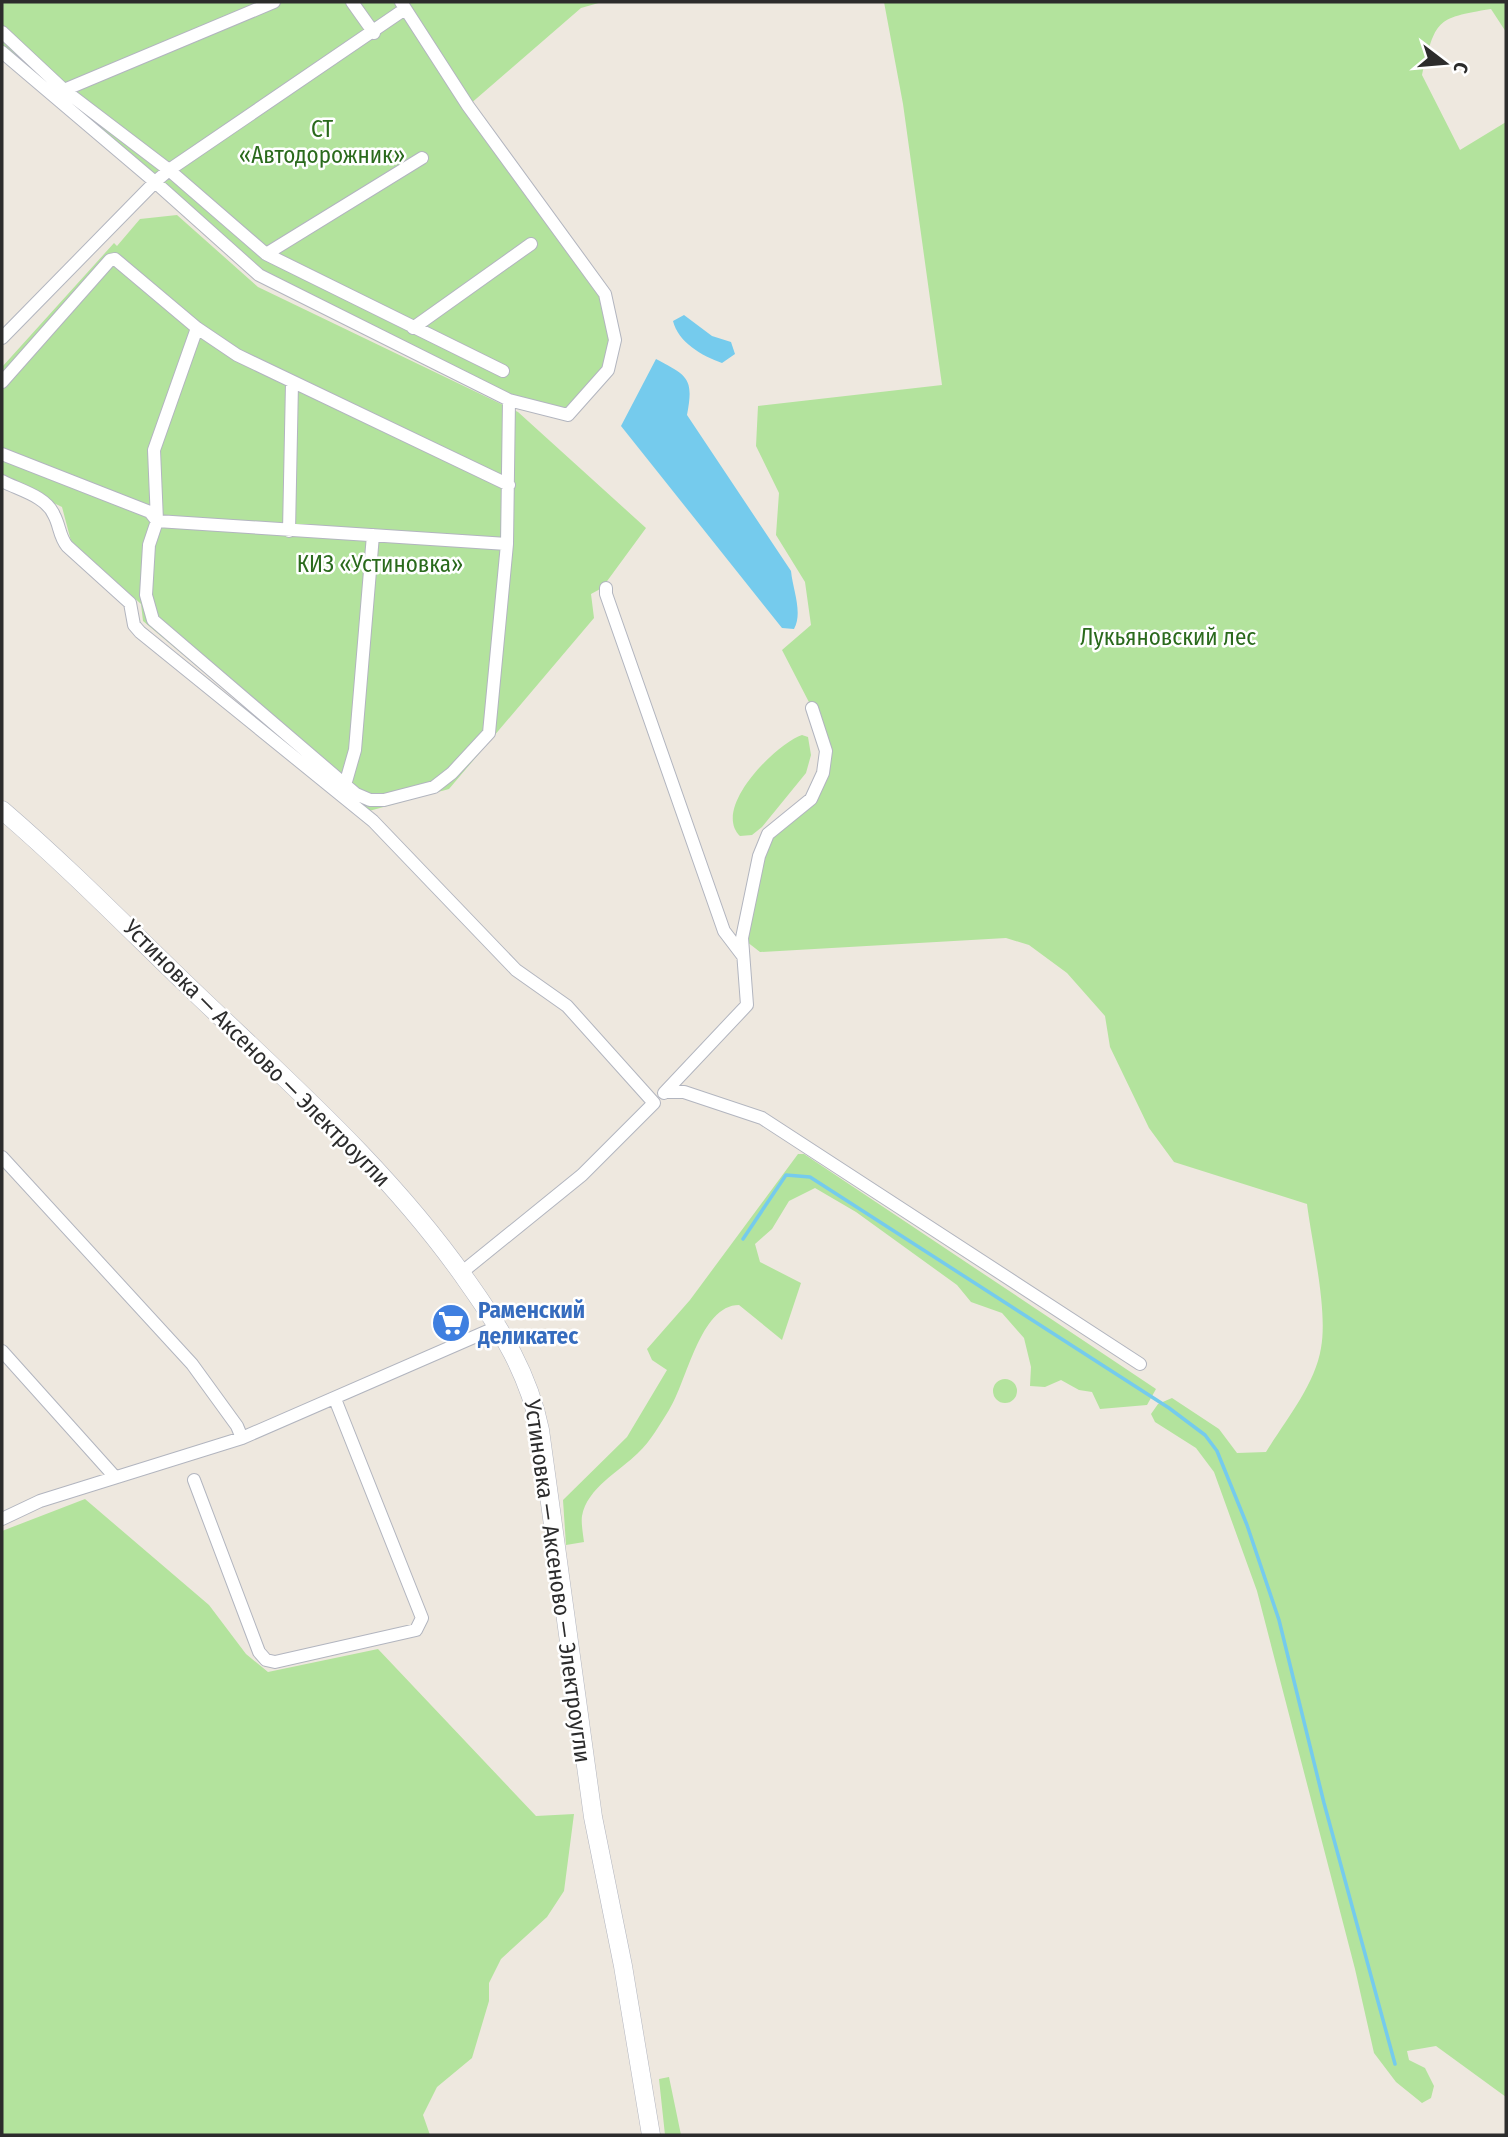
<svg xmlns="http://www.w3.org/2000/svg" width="1508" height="2137" viewBox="0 0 1508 2137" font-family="'Fira Sans Condensed',sans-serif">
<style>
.green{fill:#b3e39d}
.water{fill:#75cbed}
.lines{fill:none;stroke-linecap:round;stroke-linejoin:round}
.stream{stroke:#75cbed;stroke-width:3.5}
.minor-casing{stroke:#b2b5bf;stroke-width:14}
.secondary-casing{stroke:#b2b5bf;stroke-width:19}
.minor{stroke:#fff;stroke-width:12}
.secondary{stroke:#fff;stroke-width:18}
.labels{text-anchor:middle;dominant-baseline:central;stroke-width:5;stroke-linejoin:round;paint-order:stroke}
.park-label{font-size:23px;fill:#2a6a1c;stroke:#fff}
.street-label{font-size:23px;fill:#2c2c2c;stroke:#fff}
.shop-label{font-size:23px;font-weight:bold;fill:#366cbe;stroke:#fff;text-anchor:start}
</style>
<rect width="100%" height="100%" fill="#eee8df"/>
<path class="green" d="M2 2H399L605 294C620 365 615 363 568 415L516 402 259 275 2 52Z
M404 2H602L581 8 469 105Z
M884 2H1506V32L1491 9C1435 18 1436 20 1422 75L1460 150 1506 122V2097L1436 2046 1407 2051 1409 2060 1425 2068 1434 2086 1431 2098 1422 2103 1396 2082 1374 2053 1355 1969 1257 1591 1214 1472 1196 1448 1155 1422 1151 1414 1158 1404 1172 1398 1219 1429 1237 1453 1266 1452C1285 1421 1315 1385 1321 1348 1328 1310 1312 1244 1307 1204L1174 1162 1149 1128 1110 1047 1105 1016 1067 973 1029 945 1006 938 760 952 742 938 768 834 811 799 826 751 812 708 782 650 811 625 805 582 776 535 779 493 756 446 758 406 942 385 903 104Z
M177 215 258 287 518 412 646 528 602 588 591 594 594 618 449 789 369 811 143 621 141 604 71 541 62 507 2 478V367L114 243 117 246 140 219Z
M802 735 808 737 811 755 806 773 762 827 752 835 740 836C711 808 777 743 802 735Z
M798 1154H804L1156 1389 1147 1405 1100 1409 1092 1392 1079 1390 1061 1380 1045 1387 1030 1386 1031 1367 1024 1338 1002 1313 971 1302 957 1285 856 1212 815 1188 789 1201 772 1229 755 1244 760 1262 801 1283 782 1340 739 1305C700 1305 687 1382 669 1410 660 1424 651 1441 638 1453 620 1471 587 1488 582 1516 581 1523 583 1534 584 1542L566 1545 563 1500 627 1437 667 1370 652 1360 647 1349 690 1300Z
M993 1391a12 12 0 1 1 24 0a12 12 0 1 1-24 0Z
M85 1499 209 1605 246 1654 268 1672 378 1649 536 1816 574 1814 564 1891 547 1917 501 1959 489 1983V2001L472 2058 437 2087 423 2115 430 2135H2V1531Z
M669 2077 681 2135H665L659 2079Z"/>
<path class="water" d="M684 315 712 336 731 342 735 354 722 363C702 356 678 342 673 321Z
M656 359C688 376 694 378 687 415L791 571C793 591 803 612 794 629L782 628 621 426Z"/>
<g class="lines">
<path class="stream" d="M743 1239 786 1175 810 1177 1169 1408 1205 1435 1217 1451 1247 1525 1279 1620 1324 1803 1395 2064"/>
<defs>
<path id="minor" d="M352 2 374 33
M2 32 64 90 274 2
M2 52 155 182 169 170 405 9
M64 90 169 170 266 254 503 371
M266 254 422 158
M197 328 154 450 157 521 149 545 146 595 153 620 356 794 370 800H384L434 787 452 773 489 733 507 544 509 400
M413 328 531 244
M2 338 155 182 259 275 509 400 568 415 608 370 615 340 605 294 468 106 401 2
M2 382 110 260 115 259 197 328 237 355 509 485
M2 454 150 512 157 521 507 544
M2 481C19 490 46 496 54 515 60 526 59 536 67 546L130 603 134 625 140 632 373 821 516 970 567 1006 654 1103 582 1175 461 1273
M289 531 292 383
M606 588V594L724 931 743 956
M345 785 355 750 373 535
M665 1092H684L762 1118 1140 1364
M664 1093 747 1005 742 938 759 856 768 834 811 799 823 773 826 751 812 708
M2 1157 192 1364 237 1426 242 1438
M2 1351 115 1477
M194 1480 259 1652 266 1660 275 1662 416 1630 422 1618 335 1399
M2 1519 40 1501 242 1438 497 1327"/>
<path id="secondary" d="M2 810C66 865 125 925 186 984 286 1080 390 1170 469 1284 501 1329 529 1375 540 1430L593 1817 623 1966 651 2135"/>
</defs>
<use href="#minor" class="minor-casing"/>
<use href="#secondary" class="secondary-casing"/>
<use href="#minor" class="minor"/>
<use href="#secondary" class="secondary"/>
</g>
<defs>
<symbol id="supermarket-disc" viewBox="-11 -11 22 22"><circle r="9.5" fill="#3f7fe0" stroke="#fff"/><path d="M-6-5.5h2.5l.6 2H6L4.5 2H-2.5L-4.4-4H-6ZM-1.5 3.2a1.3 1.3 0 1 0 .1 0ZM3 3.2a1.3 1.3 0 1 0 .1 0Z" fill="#fff"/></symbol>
</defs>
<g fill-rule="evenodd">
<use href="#supermarket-disc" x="429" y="1301" width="44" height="44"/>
</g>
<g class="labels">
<g class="park-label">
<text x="322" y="129">СТ<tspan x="322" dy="26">«Автодорожник»</tspan></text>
<text x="380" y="564">КИЗ «Устиновка»</text>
<text x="1168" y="637">Лукьяновский лес</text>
</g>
<g class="street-label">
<text transform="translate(257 1053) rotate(45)">Устиновка — Аксеново — Электроугли</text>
<text transform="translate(558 1581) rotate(82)">Устиновка — Аксеново — Электроугли</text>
</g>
<g class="shop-label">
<text x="478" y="1310">Раменский<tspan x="478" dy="26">деликатес</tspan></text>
</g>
</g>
<rect width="1508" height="2137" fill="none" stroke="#2c2c2c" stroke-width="7"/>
<g transform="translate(1445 63) rotate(106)" stroke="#ffffff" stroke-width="5" paint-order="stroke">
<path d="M0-5L12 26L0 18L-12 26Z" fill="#2c2c2c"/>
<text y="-10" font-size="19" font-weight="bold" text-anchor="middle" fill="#2c2c2c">С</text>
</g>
</svg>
